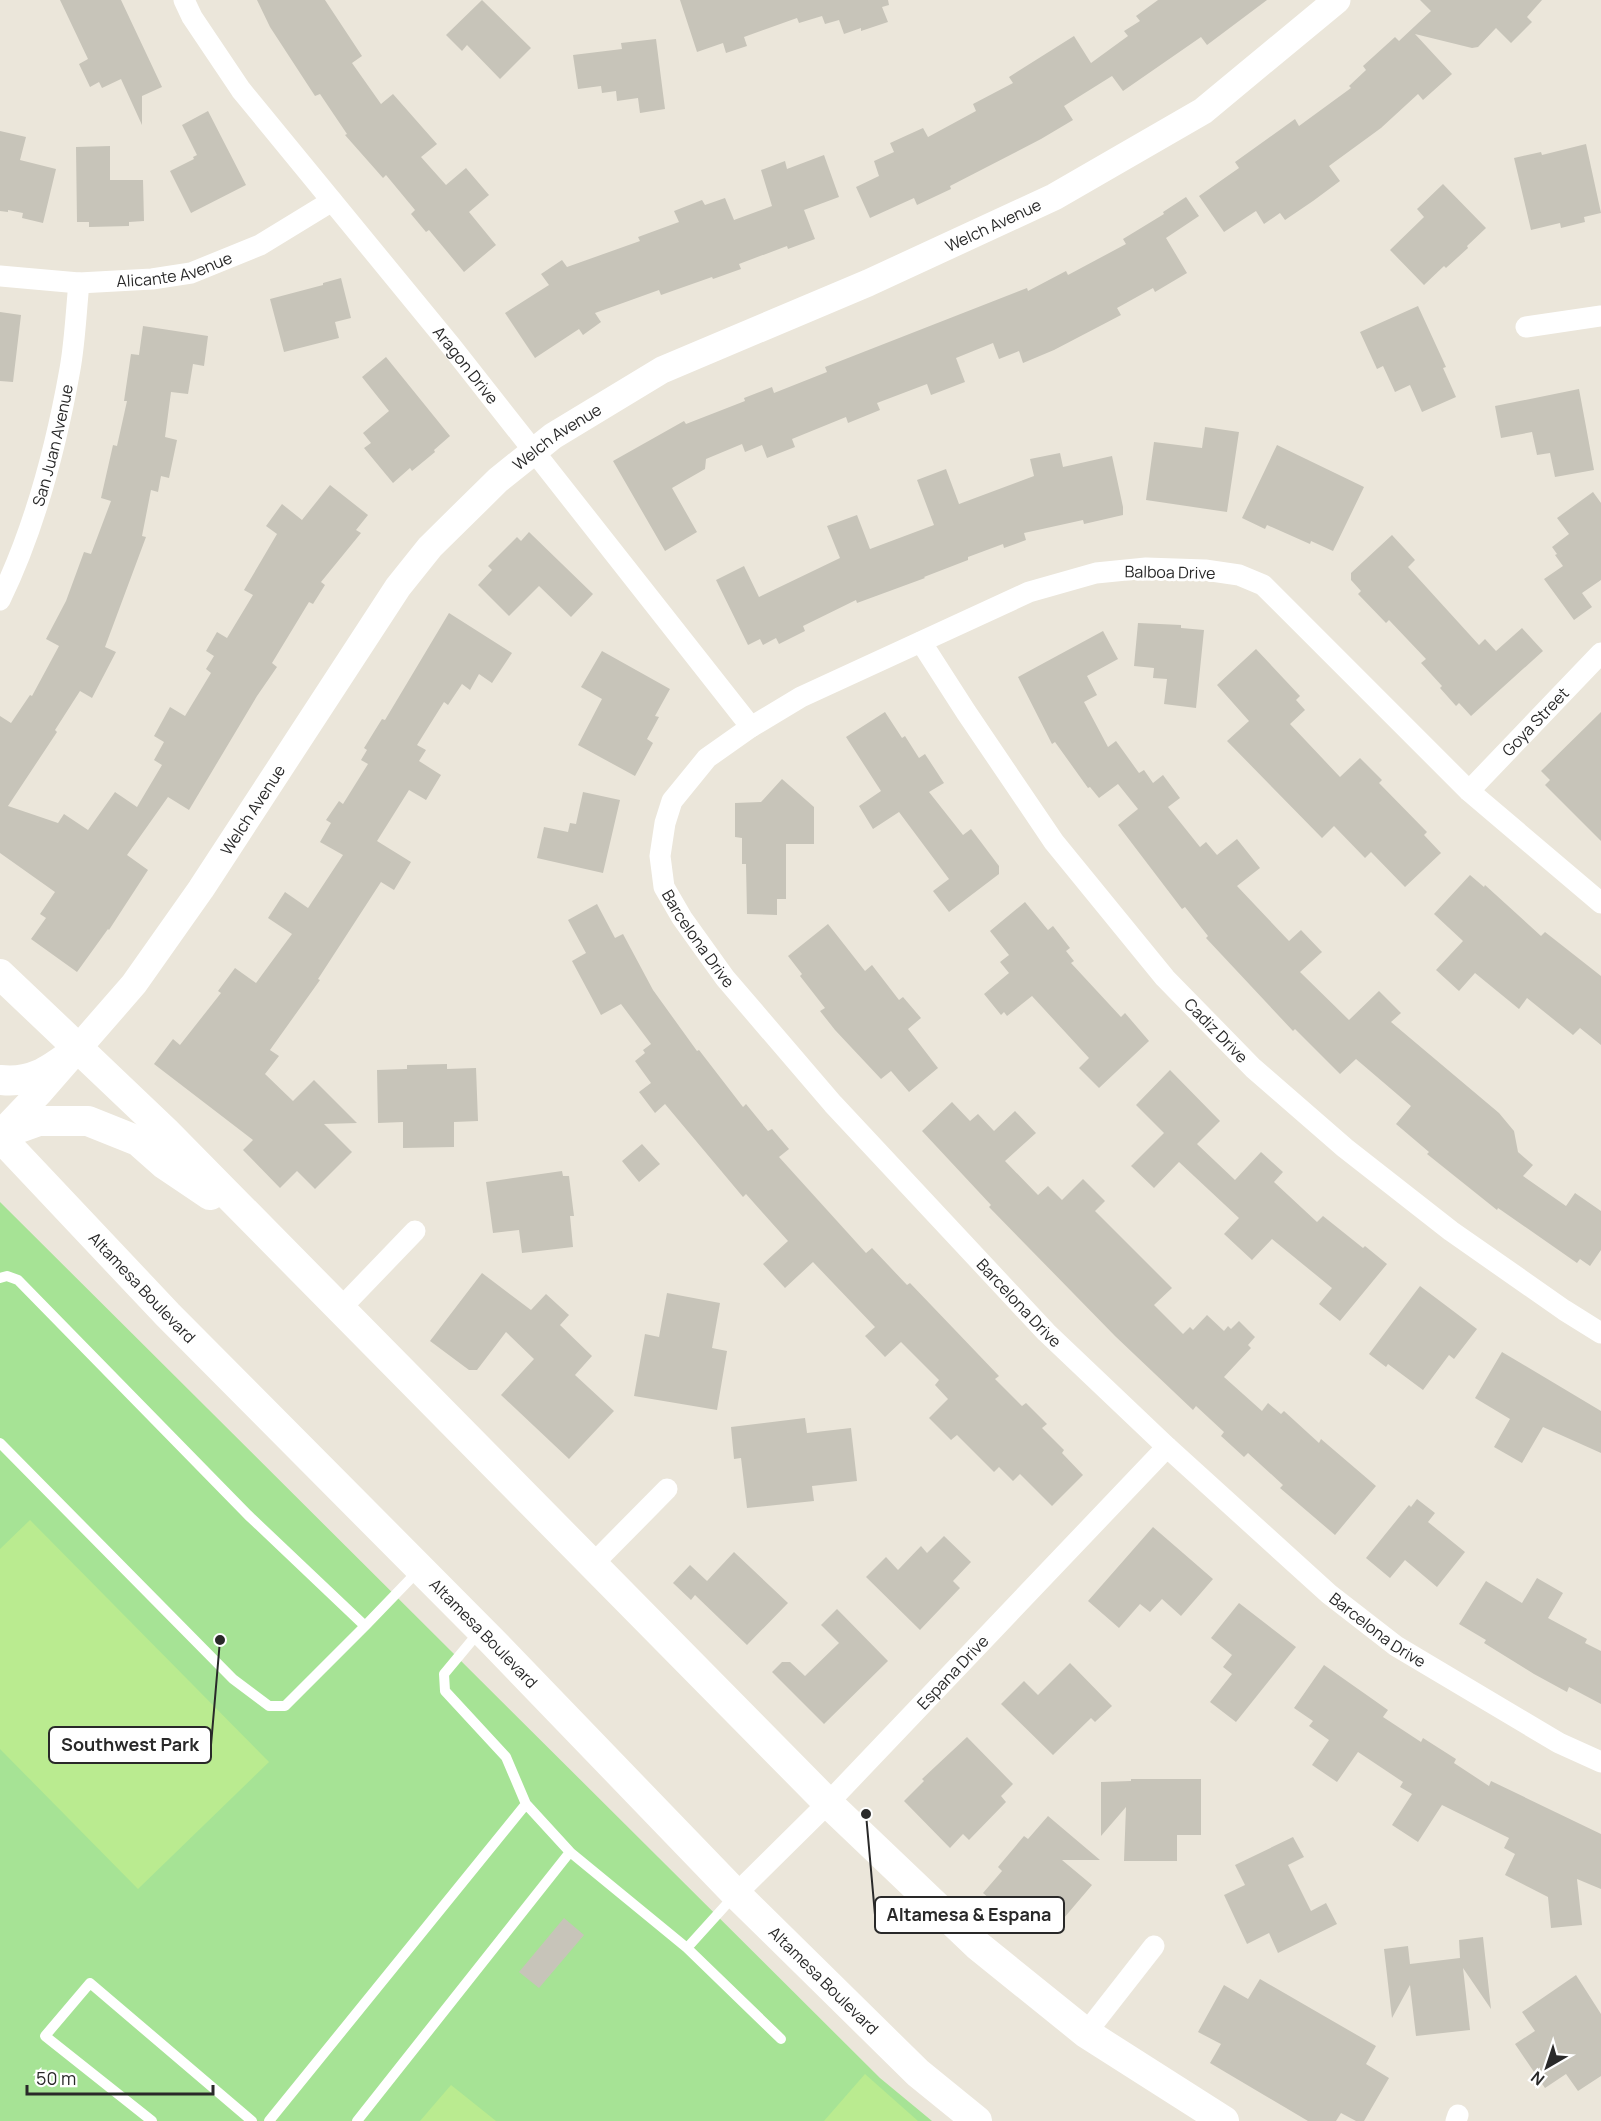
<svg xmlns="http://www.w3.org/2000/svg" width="1601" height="2121" viewBox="0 0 1601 2121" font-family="Manrope,sans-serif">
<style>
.green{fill:#a6e395}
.pitch{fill:#baeb90}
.building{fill:#c7c4b9}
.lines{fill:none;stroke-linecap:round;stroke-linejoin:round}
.service{stroke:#fff;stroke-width:10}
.minor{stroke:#fff;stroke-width:21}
.tertiary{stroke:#fff;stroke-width:27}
.secondary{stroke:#fff;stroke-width:30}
.labels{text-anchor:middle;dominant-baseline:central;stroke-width:6;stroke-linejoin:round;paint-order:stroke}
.street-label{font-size:16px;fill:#292929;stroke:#fff}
.leader{fill:none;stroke:#292929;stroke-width:2}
.callout-dot{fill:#292929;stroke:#fff;stroke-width:2}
.callout{fill:#fff;stroke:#292929;stroke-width:2}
.callout-label{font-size:18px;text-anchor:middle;font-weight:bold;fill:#292929}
</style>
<rect width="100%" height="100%" fill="#ebe6da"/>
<path class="green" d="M0 1202 880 2078 932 2121H0Z"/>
<path class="pitch" d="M30 1520 269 1762 138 1889 0 1749V1549Z
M865 2074 918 2121H824Z
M451 2085 496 2121H420Z"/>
<path class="building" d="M60 0H121L162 87 142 96V125L121 79 102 88 99 82 90 87 79 64 88 59Z
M257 0H325L362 56 352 63 381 104 393 94 437 144 421 157 446 185 466 168 489 195 469 212 496 245 464 272 429 230 426 232 411 214 415 210 386 175 383 178 345 135 347 134 320 94 315 96 270 27Z
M482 0 531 48 500 79 467 45 462 51 446 35Z
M680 0H888L889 5 882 7 888 22 861 31V28L844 34 839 20 825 24 822 16 799 23 797 18 744 37 747 46 726 53 723 43 697 52Z
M1158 0H1267L1207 45 1201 37 1123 91 1112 76 1064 106 1073 120 1041 139 950 186 951 189 917 205 914 198 870 218 856 187 879 176 874 161 894 152 890 143 923 128 928 137 976 111 973 104 1013 83 1009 77 1074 36 1091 63 1128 36 1124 31 1140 21 1136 16Z
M1420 0H1542L1527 17 1532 22 1511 43 1496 28 1478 47 1472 48 1415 34 1452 74 1423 100 1418 94 1381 128 1329 166 1340 181 1313 201 1285 220 1280 213 1264 224 1256 211 1224 232 1199 196 1239 168 1235 162 1295 119 1299 126 1351 88 1349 86 1366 70 1363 66 1395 37 1399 41 1431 11Z
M656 39 665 109 640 113 638 98 617 101 616 91 602 93 601 86 578 89 573 55 622 49 621 43Z
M208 111 246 185 191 213 170 171 194 159 193 157 197 155 182 125Z
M0 131 26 137 20 160 56 169 43 223 22 218 23 213 8 210V212L0 211Z
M1586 144 1601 213 1584 217 1585 222 1561 228 1560 223 1531 230 1514 158 1541 152 1542 155Z
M110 146V180H143L144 221 129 222V226L89 227V222H77L76 147Z
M824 155 839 197 804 210 815 239 788 249 787 246 739 264 741 269 713 279 712 277 661 295 659 290 595 313 601 322 583 335 579 329 535 358 505 313 549 285 541 274 562 260 567 267 640 241 638 237 679 222 674 211 702 200 705 205 725 198 734 220 772 206 761 170 785 161 787 169Z
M1443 184 1486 228 1467 246 1468 248 1446 268 1444 266 1424 285 1390 250 1424 217 1417 209Z
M1186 197 1199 216 1166 238 1187 273 1155 292 1153 288 1117 308 1121 315 1054 350 1023 363 1019 351 999 359 993 343 956 358 965 382 931 395 927 384 877 403 880 410 848 423 846 417 792 439 795 447 767 458 762 445 745 452 742 444 706 459 705 469 672 488 697 532 665 551 613 461 684 421 686 424 745 401 744 398 772 387 774 393 827 372 825 367 1027 288 1028 291 1066 271 1068 275 1126 244 1123 239 1164 214 1163 212Z
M341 278 351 318 335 322 339 338 284 352 270 299 323 285V283Z
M1418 306 1446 367 1443 368 1456 397 1422 412 1410 385 1395 392 1383 366 1377 369 1360 332Z
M0 312 21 315 13 382 0 381Z
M143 326 208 336 204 366 193 364 188 394 171 392 165 437 177 440 169 478 161 476 158 492 151 490 142 536 146 537 105 647 116 652 92 698 80 691 55 730 57 732 8 806 58 823 64 814 88 830 115 792 137 807 162 765 154 760 164 742 154 736 170 707 185 716 211 673 206 669 214 656 206 651 217 632 227 638 253 595 244 590 277 534 266 526 282 504 302 520 330 485 368 515 356 530 361 533 321 582 325 585 313 604 309 602 272 663 277 667 257 696 189 810 168 797 127 855 148 870 109 930 108 929 77 972 31 939 46 918 40 914 55 892 0 853V716L11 723 30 695 32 696 59 646 46 639 66 601 84 552 91 554 111 501 101 498 113 445 117 446 127 401H124L131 354 139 355Z
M386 357 450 436 434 450 435 452 412 471 410 468 393 483 364 448 371 443 363 433 389 411 362 377Z
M1579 389 1594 470 1555 477 1550 453 1537 455 1532 432 1501 438 1495 406Z
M1205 427 1239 432 1227 512 1146 500 1154 442 1202 448Z
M1277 445 1364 487 1333 551 1311 541 1310 544 1267 525 1265 529 1242 518Z
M1060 453 1063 467 1112 456 1123 507V515L1084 524 1083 520 1024 533 1026 540 1004 548 1003 544 968 557V560L924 577 925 578 857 603 856 600 803 626 805 631 779 644 776 638 763 645 760 639 748 645 716 580 744 566 759 597 840 558 827 526 857 515 870 549 934 525 917 480 946 469 959 504 1034 476 1030 459Z
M1593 492 1601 503V580L1582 593 1592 607 1574 620 1544 579 1563 566 1555 555 1557 554 1552 547 1569 534 1557 518Z
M529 532 593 594 571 617 539 586 509 616 478 585 492 570 488 566 517 537 521 541Z
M1392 535 1415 560 1408 567 1479 645 1485 639 1496 651 1522 628 1543 651 1471 716 1459 703 1456 706 1440 688 1442 686 1421 663 1426 659 1389 620 1386 623 1358 594 1361 591 1351 580V573Z
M449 613 512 653 492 683 479 674 470 690 462 684 448 705 444 702 417 745 426 750 419 761 441 775 426 800 409 790 377 841 411 862 394 890 381 882 318 979 320 980 270 1050 279 1056 265 1074 293 1101 314 1080 357 1123 324 1124 352 1152 315 1189 297 1171 280 1188 243 1150 253 1140 154 1064 173 1039 180 1045 221 993 218 991 235 968 256 983 292 934 268 918 285 892 308 908 343 855 320 842 331 823 326 820 339 801 343 804 368 764 361 760 367 750 364 748 382 719 385 720Z
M1138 623 1181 625V628L1204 630 1196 708 1164 704 1167 679 1153 678 1154 668 1134 666Z
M1103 631 1118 659 1087 676 1097 695 1084 702 1108 747 1116 741 1139 773 1144 770 1153 783 1163 775 1180 798 1168 807 1200 847 1206 842 1217 855 1237 839 1260 868 1237 886 1289 941 1301 930 1322 952 1300 972 1349 1020 1379 991 1401 1013 1391 1022 1499 1113 1514 1131 1518 1152 1533 1165 1523 1176 1566 1206 1575 1193 1601 1211V1250L1590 1266 1580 1259 1577 1263 1498 1208 1497 1210 1427 1154 1429 1152 1396 1124 1411 1106 1356 1059 1340 1074 1295 1029 1293 1031 1206 938 1208 936 1185 907 1182 909 1118 825 1138 809 1118 784 1099 798 1090 787 1088 788 1055 742 1052 744 1018 677Z
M1256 649 1300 696 1296 700 1305 710 1290 724 1340 777 1360 758 1382 780 1379 783 1427 832 1424 835 1441 853 1405 887 1371 852 1365 858 1334 826 1322 838 1227 741 1249 721 1217 685Z
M602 651 670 689 655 716 659 717 647 739 653 743 635 776 578 745 602 699 581 687Z
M885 712 902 738 905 736 919 758 925 754 944 783 929 792 963 835 971 829 999 866V874L949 912 933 891 949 879 899 812 873 829 859 806 881 791 846 737Z
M1601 712V841L1545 785 1550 780 1541 771Z
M782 779 814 807V844H786V899H777V915L747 914 746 864H742V838L735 837V803L761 802Z
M583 792 620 800 603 873 537 858 544 827 568 832 570 823 576 824Z
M1470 875 1484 887 1485 885 1541 936 1545 932 1601 976V1045L1580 1028 1573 1035 1527 998 1519 1009 1475 973 1459 991 1436 970 1463 941 1434 914Z
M1025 902 1048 930 1053 926 1070 948 1066 951 1074 961 1071 963 1121 1017 1125 1013 1149 1041 1099 1088 1079 1068 1089 1058 1032 996 1007 1016 1004 1012 1001 1015 984 994 1009 973 1000 962 1009 955 990 931Z
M597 904 615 938 623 934 653 990 697 1051 699 1050 743 1107 746 1104 768 1131 772 1129 789 1149 779 1157 866 1253 872 1248 907 1285 910 1283 999 1376 995 1379 1022 1406 1026 1403 1047 1424 1042 1428 1064 1450 1062 1453 1083 1475 1052 1506 1020 1474 1013 1481 999 1467 994 1472 957 1435 951 1440 929 1418 948 1399 935 1385 939 1380 901 1342 885 1357 865 1336 875 1327 813 1262 785 1288 763 1264 788 1241 746 1194 743 1197 665 1104 655 1113 639 1092 651 1083 635 1061 645 1053 643 1050 651 1044 621 1004 601 1015 572 961 586 953 568 920Z
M828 924 865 971 872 965 899 1000 903 997 921 1018 908 1029 938 1068 909 1092 891 1071 881 1079 835 1030 820 1011 825 1008 800 976 802 974 788 956Z
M447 1064V1069L476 1068 478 1121 454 1122V1147L403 1148V1122L378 1123 377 1070 407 1069V1065Z
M1170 1070 1220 1121 1197 1144 1235 1180 1261 1152 1283 1172 1274 1182 1317 1222 1323 1216 1363 1248 1365 1246 1387 1264 1340 1321 1319 1304 1332 1288 1272 1239 1252 1260 1224 1234 1239 1218 1179 1162 1154 1188 1131 1166 1164 1133 1136 1105Z
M952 1102 970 1121 978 1114 994 1131 1015 1111 1036 1133 1005 1161 1038 1195 1048 1186 1062 1200 1083 1179 1105 1201 1095 1211 1172 1288 1154 1305 1183 1334 1190 1327 1193 1330 1207 1315 1224 1331 1228 1326 1231 1329 1239 1321 1255 1337 1248 1345 1251 1348 1224 1377 1262 1411 1268 1403 1281 1414 1284 1411 1319 1443 1321 1439 1376 1486 1335 1535 1280 1488 1283 1485 1248 1453 1244 1457 1221 1436 1224 1432 1196 1406 1193 1410 1115 1336 989 1207 991 1205 922 1131Z
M642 1144 660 1164 639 1182 622 1161Z
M562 1171 563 1176H569L574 1216H570L573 1247 522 1253 519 1230 493 1233 486 1182Z
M482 1273 531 1310 546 1294 569 1315 560 1325 592 1356 575 1375 614 1411 569 1459 501 1395 534 1359 506 1332 477 1370H469L430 1341Z
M1420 1286 1477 1329 1454 1359 1449 1355 1423 1390 1388 1364 1386 1367 1369 1354Z
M667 1293 720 1303 712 1348 727 1351 717 1410 634 1396 645 1334 659 1337Z
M1502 1352 1601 1411V1453L1543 1427 1522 1463 1494 1447 1510 1419 1475 1398Z
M805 1418 807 1433 851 1428 857 1481 812 1486 814 1501 747 1508 741 1458 734 1459 731 1427Z
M1417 1499 1435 1513 1428 1522 1465 1552 1437 1587 1405 1560 1390 1578 1366 1558 1409 1505 1411 1507Z
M1153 1527 1213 1579 1181 1616 1162 1599 1150 1612 1140 1604 1119 1628 1088 1601Z
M944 1536 971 1562 953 1581 960 1588 920 1630 866 1577 886 1557 898 1570 921 1546 927 1553Z
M734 1552 788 1603 747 1645 695 1595 691 1600 673 1583 690 1565 707 1581Z
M1537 1578 1563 1593 1548 1618 1587 1639 1585 1643 1601 1651V1704L1569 1687 1567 1692 1534 1674 1484 1643 1486 1640 1459 1624 1486 1581 1522 1603Z
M1239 1603 1296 1647 1236 1722 1210 1702 1232 1674 1223 1667 1232 1655 1211 1638Z
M837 1609 888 1661 824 1724 772 1672 782 1662H790L805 1676 839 1643 821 1625Z
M1070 1663 1112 1706 1095 1722 1091 1718 1053 1755 1001 1704 1024 1681 1038 1695Z
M1324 1665 1388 1710 1383 1717 1421 1742 1423 1738 1456 1759 1454 1763 1489 1786 1491 1781 1601 1834V1889L1577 1879 1582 1925 1551 1928 1548 1897 1505 1875 1515 1854 1504 1848 1509 1838 1442 1805 1418 1842 1392 1825 1412 1794 1400 1787 1403 1782 1358 1752 1337 1782 1312 1765 1329 1740 1309 1726 1313 1721 1294 1708Z
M967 1737 1013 1784 1001 1796 1006 1802 969 1840 963 1834 950 1848 904 1801 924 1781 922 1779Z
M1131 1779H1201V1835H1177V1861H1124L1126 1807 1101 1836V1782L1131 1781Z
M1048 1816 1100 1860H1062L1092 1885 1058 1925 1039 1908 1023 1927 983 1893 1002 1871 998 1867 1024 1836 1028 1839Z
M1293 1837 1304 1857 1288 1865 1311 1911 1326 1903 1337 1924 1278 1953 1269 1933 1247 1944 1224 1895 1245 1885 1235 1865Z
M564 1918 584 1935 539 1988 519 1972Z
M1483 1937 1491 2009 1463 1968 1470 2030 1416 2036 1410 1985 1392 2018 1384 1949 1408 1946 1410 1964 1460 1958 1459 1940Z
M1576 1975 1601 2014V2076L1578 2091 1566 2074 1545 2088 1515 2044 1535 2031 1522 2012Z
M1260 1979 1376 2046 1366 2064 1389 2078 1364 2121H1356L1341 2113 1336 2121H1308L1210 2063 1221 2044 1198 2032 1224 1985 1248 1999Z"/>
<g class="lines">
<path class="service" d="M0 1278 7 1276 18 1280 248 1515 365 1626 418 1571
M0 1443 233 1679 269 1706H285L365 1626
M526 1804 570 1852
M687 1948 781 2039
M152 2121 45 2036 90 1983 252 2121
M269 2121 526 1804 506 1757 445 1691 444 1674 479 1632
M357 2121 570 1852 687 1948 734 1896"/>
<g class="minor">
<path id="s1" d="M184 0 192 17 241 90 451 346 751 727"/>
<path id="s2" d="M0 276 79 283 152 279 191 273 260 245 332 201"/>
<path d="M1526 327 1601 316"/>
<path id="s3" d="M0 600C35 528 56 448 70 369 75 341 76 312 79 283"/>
<path id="s4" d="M921 642 966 712 1054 842 1165 978 1253 1068 1345 1148 1451 1231 1564 1310 1601 1333"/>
<path id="s5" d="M1469 791 1601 653"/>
<path id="s6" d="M1601 903 1469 791 1263 585 1239 575 1205 570 1146 568 1096 573 1029 592 801 697 751 727 707 758 672 801 665 823 660 856 664 887 682 918 725 978 833 1104 1046 1332 1167 1447 1329 1594 1396 1646 1559 1743 1601 1762"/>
<path d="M340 1309 415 1231"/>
<path d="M593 1564 667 1489"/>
<path id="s7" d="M736 1894 828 1803 1167 1447"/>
<path d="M1086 2033 1154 1946"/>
<path d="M1456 2121 1458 2115"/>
</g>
<path class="tertiary" id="s8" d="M0 1134 40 1092 134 984 201 889 398 587 430 547 498 480 553 436 662 370 868 283 1054 197 1203 111 1337 0"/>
<g class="secondary">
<path d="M0 974 165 1131 828 1803 977 1945 1086 2033 1224 2121"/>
<path d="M0 1080C34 1084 52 1068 78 1049"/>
<path d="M0 1135 39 1121H88L138 1141 164 1164 210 1195"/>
<path id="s9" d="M0 1137 168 1315 491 1640 736 1894 918 2073 977 2121"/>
</g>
</g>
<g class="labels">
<g class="street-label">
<text stroke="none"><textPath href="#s8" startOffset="1384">Welch Avenue</textPath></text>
<text stroke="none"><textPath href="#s2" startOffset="176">Alicante Avenue</textPath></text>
<text stroke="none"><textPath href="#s1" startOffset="462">Aragon Drive</textPath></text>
<text stroke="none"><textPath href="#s8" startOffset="898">Welch Avenue</textPath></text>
<text stroke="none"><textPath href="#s3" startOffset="164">San Juan Avenue</textPath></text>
<text transform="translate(1170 572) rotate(1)">Balboa Drive</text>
<text stroke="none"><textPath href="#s5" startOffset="96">Goya Street</textPath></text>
<text stroke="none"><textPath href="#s8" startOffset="412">Welch Avenue</textPath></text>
<text stroke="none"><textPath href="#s6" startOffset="1272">Barcelona Drive</textPath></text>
<text stroke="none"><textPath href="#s4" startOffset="489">Cadiz Drive</textPath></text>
<text stroke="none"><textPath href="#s9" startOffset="207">Altamesa Boulevard</textPath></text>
<text stroke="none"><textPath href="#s6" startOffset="1758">Barcelona Drive</textPath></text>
<text stroke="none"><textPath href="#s6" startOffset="2244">Barcelona Drive</textPath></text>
<text stroke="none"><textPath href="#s9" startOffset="693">Altamesa Boulevard</textPath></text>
<text stroke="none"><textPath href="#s7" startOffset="310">Espana Drive</textPath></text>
<text stroke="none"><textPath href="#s9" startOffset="1179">Altamesa Boulevard</textPath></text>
</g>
</g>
<path class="leader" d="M220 1640L211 1745M866 1814L875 1915"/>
<g class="callout-dot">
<circle cx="220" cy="1640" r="6"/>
<circle cx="866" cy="1814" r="6"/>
</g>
<g class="callout">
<rect x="49" y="1727" width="162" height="36" rx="6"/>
<rect x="875" y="1897" width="189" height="36" rx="6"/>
</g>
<g class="callout-label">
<text x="130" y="1751">Southwest Park</text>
<text x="969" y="1921">Altamesa &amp; Espana</text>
</g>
<g transform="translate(1547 2067) rotate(219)" stroke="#ffffff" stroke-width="4.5" paint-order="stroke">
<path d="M0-4.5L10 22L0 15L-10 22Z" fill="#292929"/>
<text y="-9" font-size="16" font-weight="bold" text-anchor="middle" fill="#292929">N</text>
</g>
<path d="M27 2085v9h186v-9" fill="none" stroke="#292929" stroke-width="3"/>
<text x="36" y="2085" font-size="18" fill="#292929" stroke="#ffffff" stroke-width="4.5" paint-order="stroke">50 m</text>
</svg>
